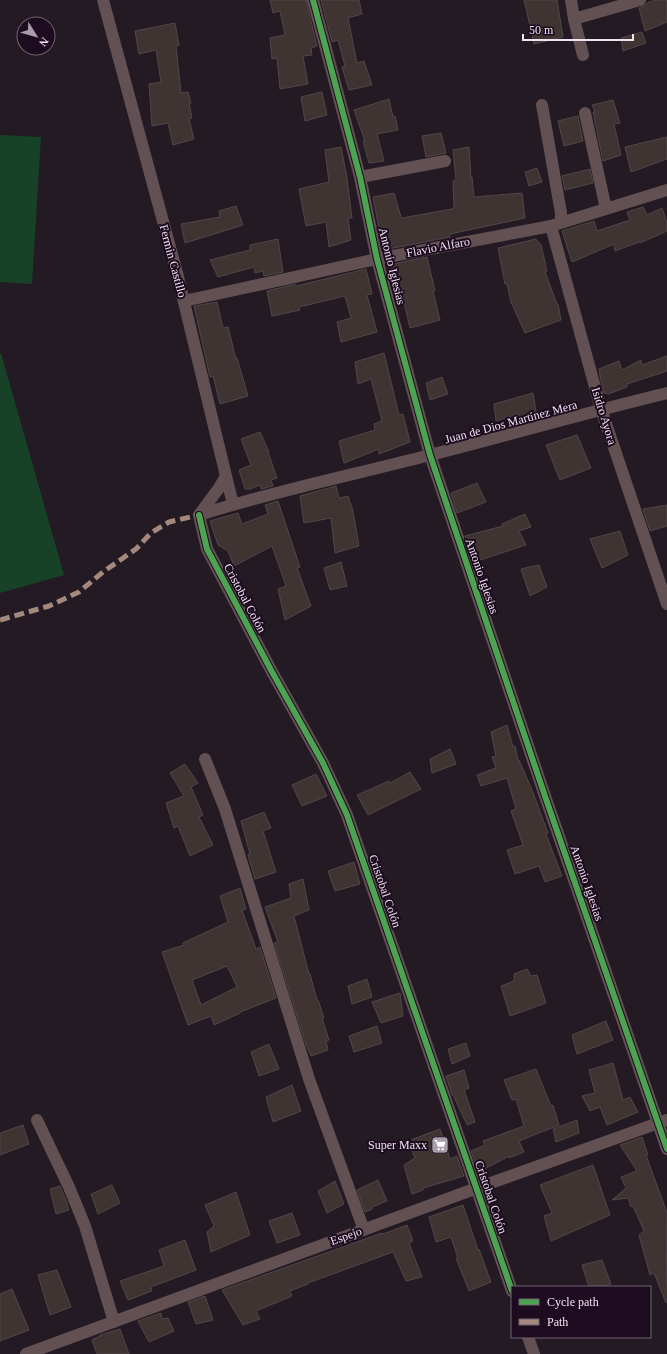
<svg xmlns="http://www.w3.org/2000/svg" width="667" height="1354" font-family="Georgia,serif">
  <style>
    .green { fill: #174227 }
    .building { fill: #403433; stroke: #504749; fill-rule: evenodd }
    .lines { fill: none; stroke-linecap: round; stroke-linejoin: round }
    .street { stroke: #625052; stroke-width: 12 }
    .quiet { stroke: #a5887d; stroke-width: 5; stroke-dasharray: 10 5; stroke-linecap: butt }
    .cycleway-casing { stroke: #1d0c1f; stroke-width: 8 }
    .cycleway { stroke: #4ca352; stroke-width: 6 }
    .labels { text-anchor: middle; stroke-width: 4; stroke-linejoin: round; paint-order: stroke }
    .street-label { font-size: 12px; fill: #f1e4f2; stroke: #1d0c1f }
    .poi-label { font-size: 12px; fill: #f1e4f2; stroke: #1d0c1f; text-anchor: end }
  </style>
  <rect width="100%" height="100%" fill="#241a24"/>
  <!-- green -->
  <path class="green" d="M0,135L41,137L32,284L0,282Z
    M1,353L64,575L0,593V354Z"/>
  <!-- building -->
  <path class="building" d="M270,0H306L317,46L311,48L312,55L303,56L308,84L280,89L277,58L272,59L270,38L285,35L280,11L273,13Z
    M321,0H359L362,14L348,18L357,63L364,61L372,85L349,90L342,67L345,66L338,40L332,42Z
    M524,0H557L563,37L534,44Z
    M656,0H667V22L645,31L639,8L645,5L647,3Z
    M175,23L179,45L176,46L181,93L188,92L191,103H189L192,118L189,119L194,139L173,145L168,123L152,126L149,84L161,82L156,50L139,54L135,31Z
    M642,32L646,43L623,51L621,38Z
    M322,92L327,115L305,121L301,97Z
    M389,99L393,117L395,116L398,130L377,134L384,161L369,163L363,141H365L354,110Z
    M613,100L620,123L614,124L621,155L603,161L593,112H595L592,105Z
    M578,116L583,141L564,146L558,121Z
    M441,133L446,153L426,157L422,136Z
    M667,137V159L631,172L625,147Z
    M341,147L347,178L352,218H348L351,240L329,247L326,222L306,226L299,189L329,182L325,150Z
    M469,147L471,178L472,177L474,197L522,193L525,218L450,234V237L383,250L373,197L394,193L401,217L402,218L452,209L454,208L453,181L456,180L453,150Z
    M537,168L542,182L529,186L525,172Z
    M590,169L593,183L565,190L562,176Z
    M236,206L243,225L185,243L181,224L220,217L219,211Z
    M643,207L647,215L662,208L667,223V231L640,243L639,242L615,251L614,244L572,262L562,231L594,221L597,231L630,220L627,212Z
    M278,239L283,272L264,276L263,271L255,273L254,267L218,277L210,260L250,250V245Z
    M536,239L541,245L547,271L545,272L557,304H558L561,320L525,333L511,302L507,284H505L498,248Z
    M427,257L435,291H433L440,320L410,328L403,298L396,300L390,277L388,265Z
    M366,269L372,294L367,295L377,332L341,342L337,322L351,318L345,296L299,307L300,310L272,316L267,291L295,284L296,286Z
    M217,302L223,328L228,327L236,359L237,358L248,396L220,404L213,376L210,377L194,306Z
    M384,353L399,415L403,414L410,442L379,454V449L344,463L339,441L375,430L374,424L382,421L371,379L358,384L355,362Z
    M667,356V371L627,384V387L608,394L604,393L600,376L599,369L619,361L622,370L641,360L642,365Z
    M442,377L448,394L430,400L426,383Z
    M533,393L537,418L521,422L518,414L496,421L494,404Z
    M260,432L269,452H268L277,478L271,480L273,486L261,489L260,485L250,489H245L239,470L251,465L241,439Z
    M577,435L591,468L560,480L546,445Z
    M477,483L486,502L457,513L451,493Z
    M336,486L339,498L348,496L353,511L359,546L335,553L331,518L304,523L300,496Z
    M278,501L300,567L297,568L311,606L285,620L278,589L286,586L272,546L234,566L228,551L218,545L210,521L238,513L242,524L268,514L265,505Z
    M667,505V526L650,531L643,509Z
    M525,514L531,527L519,531L526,545L474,562L465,536L503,526L502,524Z
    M620,531L628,555L602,568L590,539Z
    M341,562L347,586L330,590L324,568Z
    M539,565L547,587L530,596L521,569Z
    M507,725L513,747L515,746L518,760H519L532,790L548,833L546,834L562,876L545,882L539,866L515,874L507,850L523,845L511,811L516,809L507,778L481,786L477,775L496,768L492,757L496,756L491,732Z
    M450,749L456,764L432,773L430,759Z
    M185,764L198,783L191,787L203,815L199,817L213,845L190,856L178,826L174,828L166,803L184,796L170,773Z
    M410,772L421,789L368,815L357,795L389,781L390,783Z
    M316,774L327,796L302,806L292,785Z
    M264,812L271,828L263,831L276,872L255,879L248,855L250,854L241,821Z
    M354,862L360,884L335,891L328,871Z
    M303,879L309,910L294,916L309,974H310L317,1000H318L324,1018H322L329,1040L326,1041L328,1050L311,1056L306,1045L274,943L278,942L265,907L291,898L289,884Z
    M240,888L246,909L242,910L256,949L260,947L276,998L240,1012V1013L214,1025L211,1016L188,1025L162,952L184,945L183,943L228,922L220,896ZM227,966L237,987L201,1005L192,980Z
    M527,969L531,976L537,975L546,1003L510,1016L501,986L514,981V974Z
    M367,979L372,997L352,1004L348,986Z
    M400,993L403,1016L381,1023L372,1002Z
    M606,1021L613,1040L577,1054L572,1035Z
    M377,1026L382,1043L354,1052L349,1036Z
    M466,1043L470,1056L452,1064L448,1049Z
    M269,1044L279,1069L259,1076L251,1052Z
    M613,1063L623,1100L630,1097L638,1112L607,1125L600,1107L590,1111L582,1096L595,1093L589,1070Z
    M536,1069L551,1106L553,1105L559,1125L519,1141L524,1152L509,1158V1156L479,1172L471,1151L485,1145L483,1141L524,1126L516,1099L512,1100L504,1080Z
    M464,1070L469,1088L464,1090L475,1122L467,1125L453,1095H452L446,1076Z
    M292,1085L301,1111L273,1122L266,1097Z
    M577,1120L579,1133L556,1142L553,1129Z
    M23,1125L29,1144L0,1155V1133Z
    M440,1129L450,1159L457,1156L464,1176L423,1188V1190L412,1194L404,1165L415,1158L408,1141Z
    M642,1137L648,1155H646L667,1213L666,1303L654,1273L650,1275L639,1235L644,1231L633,1206L631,1207L628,1198L612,1200L626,1188L621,1177L637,1171L620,1145Z
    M593,1165L610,1215L551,1241L544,1216L552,1213L540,1185Z
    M378,1180L387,1201L372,1207V1209L365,1212L357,1190Z
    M335,1181L344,1204L327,1213L318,1191Z
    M112,1185L120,1203L98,1214L91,1194Z
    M60,1186L66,1200L69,1210L56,1214L50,1189Z
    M236,1192L250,1235L211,1252L207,1232L214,1226L205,1205Z
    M463,1205L478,1250L479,1249L491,1282L469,1291L456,1258H458L451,1237L436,1242L429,1217Z
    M292,1213L300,1235L277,1243L269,1221Z
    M407,1225L413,1241L409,1243L422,1277L406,1281L393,1252L308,1283V1284L290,1291L292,1296L256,1311L260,1319L243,1325L222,1290L382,1233L383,1234Z
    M185,1240L196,1270L151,1287L152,1291L128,1300L120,1281L164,1266L159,1250Z
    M602,1260L611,1284L600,1287H589L582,1265Z
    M57,1270L71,1307L50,1315L38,1275Z
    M12,1289L29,1330L0,1341V1294Z
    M205,1296L213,1320L196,1324L188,1302Z
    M161,1313L162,1319L168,1318L174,1331L149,1342L138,1321Z
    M120,1329L129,1354H97L92,1340L100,1336V1335Z"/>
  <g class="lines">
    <!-- street -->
    <path class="street" d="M103,0L177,273L226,476L219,488L199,515
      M313,0L360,177L377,259L430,455L546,799L667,1149
      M571,0L574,19L583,55
      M574,19L640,0
      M542,105L561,213V223
      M585,113L606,209
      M360,177L445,161
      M551,226L601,409L667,604
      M184,301L377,259L551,226L667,190
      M226,476L233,504
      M199,515L207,549L271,670L323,763L347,815L512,1291
      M199,515C274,491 353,475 430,455C509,435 588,412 667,393
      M205,759L225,809L309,1079L364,1230
      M37,1120L69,1187L85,1226L114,1322
      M528,1337L534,1354
      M26,1354L477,1188L667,1120"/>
    <!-- quiet -->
    <path class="quiet" d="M0,620L49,606L79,592L103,572L136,549L151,533L169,522L199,515"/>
    <defs>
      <path id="cycleway" d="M313,0L360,177L377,259L430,455L546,799L667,1149
        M199,515L207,549L271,670L323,763L347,815L512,1291"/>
    </defs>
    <!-- cycleway casing -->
    <use href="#cycleway" class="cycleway-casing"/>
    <!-- cycleway -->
    <use href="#cycleway" class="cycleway"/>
  </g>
  <!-- icons -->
  <defs>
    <symbol id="supermarket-square" viewBox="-11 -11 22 22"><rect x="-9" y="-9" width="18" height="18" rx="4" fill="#a99daa" stroke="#1d0c1f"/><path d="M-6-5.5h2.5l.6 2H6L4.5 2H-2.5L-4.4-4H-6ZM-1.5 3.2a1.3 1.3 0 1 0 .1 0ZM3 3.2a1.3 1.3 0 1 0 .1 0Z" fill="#fff"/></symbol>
  </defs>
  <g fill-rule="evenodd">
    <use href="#supermarket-square" x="430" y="1135" width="20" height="20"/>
  </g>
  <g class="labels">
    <!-- street labels -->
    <g class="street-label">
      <text transform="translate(438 247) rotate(-11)" y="4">Flavio Alfaro</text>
      <text transform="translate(173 261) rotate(75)" y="4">Fermin Castillo</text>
      <text transform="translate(392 266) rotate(76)" y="4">Antonio Iglesias</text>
      <text transform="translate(604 416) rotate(73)" y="4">Isidro Ayora</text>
      <text transform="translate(511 422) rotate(-15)" y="4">Juan de Dios Martínez Mera</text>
      <text transform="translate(482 576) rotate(71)" y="4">Antonio Iglesias</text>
      <text transform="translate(245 598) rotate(62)" y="4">Cristobal Colón</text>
      <text transform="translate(587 883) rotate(71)" y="4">Antonio Iglesias</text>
      <text transform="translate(385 891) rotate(71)" y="4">Cristobal Colón</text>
      <text transform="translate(491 1197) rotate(71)" y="4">Cristobal Colón</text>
      <text transform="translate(346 1236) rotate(-20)" y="4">Espejo</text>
    </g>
    <!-- poi labels -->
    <g class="poi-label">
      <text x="427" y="1149">Super Maxx</text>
    </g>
  </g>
  <!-- legend -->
  <rect x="511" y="1286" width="140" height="52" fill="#1d0c1f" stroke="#726273"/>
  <rect x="519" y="1299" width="20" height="6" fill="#4ca352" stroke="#726273"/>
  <text x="547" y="1306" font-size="12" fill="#f1e4f2">Cycle path</text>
  <rect x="519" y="1319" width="20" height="6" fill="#a5887d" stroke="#726273"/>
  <text x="547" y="1326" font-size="12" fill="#f1e4f2">Path</text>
  <!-- north arrow -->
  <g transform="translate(36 36) rotate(127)"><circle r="19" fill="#1d0c1f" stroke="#726273"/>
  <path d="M0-3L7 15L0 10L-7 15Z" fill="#a99daa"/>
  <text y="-6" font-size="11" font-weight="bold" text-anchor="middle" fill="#f1e4f2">N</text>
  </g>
  <!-- scale -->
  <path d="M523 34v6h110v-6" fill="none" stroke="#f1e4f2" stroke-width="2"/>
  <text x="529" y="34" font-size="12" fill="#f1e4f2" stroke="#1d0c1f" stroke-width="3" paint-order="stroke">50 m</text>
</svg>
